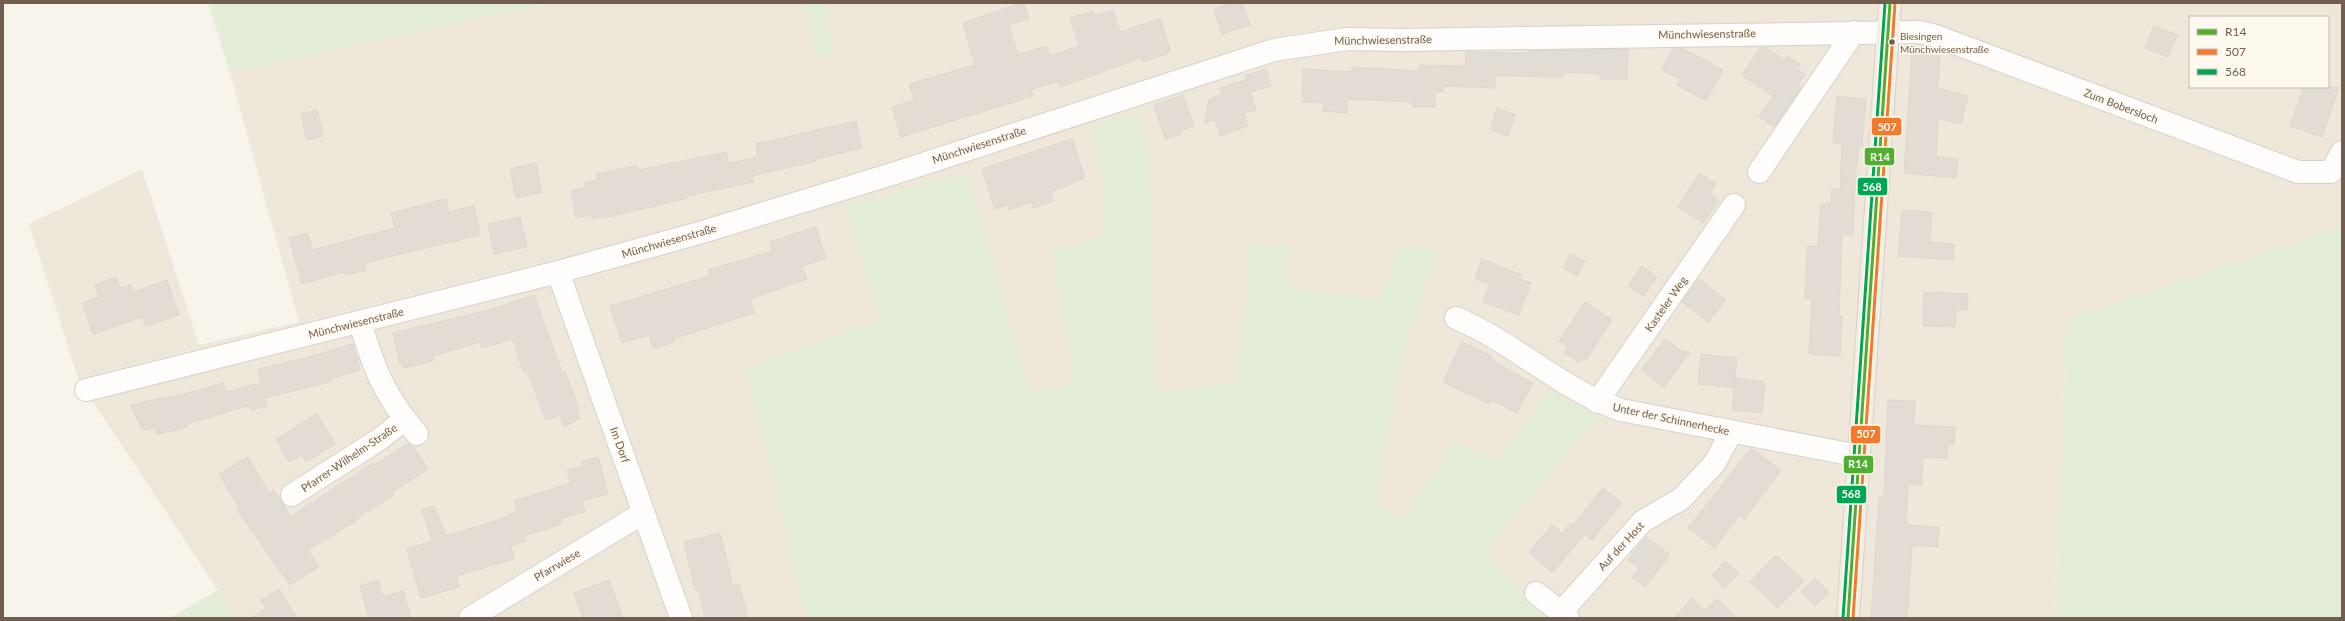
<svg xmlns="http://www.w3.org/2000/svg" width="2345" height="621" font-family="Lato,sans-serif">
  <style>
    .residential { fill: #efe7da; fill-rule: evenodd }
    .green { fill: #e3edd8 }
    .building { fill: #e3dcd4; stroke: #dfd7cf }
    .lines { fill: none; stroke-linecap: round; stroke-linejoin: round }
    .minor-casing { stroke: #d6d1ca; stroke-width: 24 }
    .major-casing { stroke: #d8d1ca; stroke-width: 24 }
    .minor { stroke: #fefdfc; stroke-width: 22 }
    .major { stroke: #f2eee6; stroke-width: 22 }
    .bus-1-casing { stroke: #fef9ee; stroke-width: 6 }
    .bus-2-casing { stroke: #fef9ee; stroke-width: 6 }
    .bus-3-casing { stroke: #fef9ee; stroke-width: 6 }
    .bus-1 { stroke: #51ae31; stroke-width: 3 }
    .bus-2 { stroke: #f5792c; stroke-width: 3 }
    .bus-3 { stroke: #00a651; stroke-width: 3 }
    .bus-dot { fill: #735d4e; stroke: #fef9ee; stroke-width: 1.5 }
    .labels { text-anchor: middle; stroke-width: 3; stroke-linejoin: round; paint-order: stroke }
    .bus-label { font-size: 10px; fill: #735d4e; stroke: #fef9ee; text-anchor: start }
    .street-label { font-size: 11px; fill: #735d4e; stroke: #fef9ee }
    .line-badge { stroke: #fef9ee; stroke-width: 1.5 }
    .badge-label { font-size: 11px; text-anchor: middle; font-weight: bold; fill: #fff }
  </style>
  <rect width="100%" height="100%" fill="#f7f4ec"/>
  <!-- residential -->
  <path class="residential" d="M548,3H2342V227L2067,320L2054,618H236L79,381L29,224L142,169L199,345L299,322L230,73ZM2190,17H2328V87H2190Z"/>
  <!-- green -->
  <path class="green" d="M208,3H548L230,73Z
    M806,3H825L834,52L815,58Z
    M1138,112L1150,163L1156,393L1235,382L1251,244L1290,246L1286,287L1379,300L1401,246L1437,250L1401,359L1376,504L1403,520L1455,442L1496,462L1550,390L1572,403L1601,414L1484,550L1550,618H806L746,368L880,320L847,206L966,172L1030,394L1075,383L1052,251L1107,234L1101,174L1090,125Z
    M2342,227V618H2054L2067,319Z
    M218,590L236,618H170Z"/>
  <!-- building -->
  <path class="building" d="M1021,3H1024L1029,19L1009,25L1018,55L1046,46L1050,56L1079,46L1070,18L1093,11L1095,16L1113,10L1120,32L1160,19L1171,52L1143,62L1141,58L1060,87L1058,81L1031,90L1033,96L901,137L892,107L914,100L909,84L975,65L963,23Z
    M1232,3H1243L1250,25L1222,34L1214,9Z
    M2154,26L2177,35L2168,57L2145,48Z
    M1761,47H1765L1784,60L1787,56L1800,64L1797,69L1805,74L1798,85L1801,88L1774,127L1759,116L1773,96L1742,75Z
    M1673,48H1682L1723,70L1706,101L1677,85L1680,79L1662,70Z
    M1628,49L1627,79H1600V74L1564,72V77L1495,76V88L1443,86V92H1435V107H1412V102L1348,99L1347,113L1322,111L1325,103L1302,102L1303,69L1352,72V67L1419,71V65L1465,66L1466,52L1528,53V51Z
    M1912,54L1940,56L1938,88L1968,96L1961,124L1938,118L1936,157L1958,159L1956,178L1904,173Z
    M1266,69L1271,86L1251,92L1245,76Z
    M1246,80L1256,110L1244,113L1248,126L1220,136L1215,119L1204,123L1209,99L1222,94L1220,88Z
    M2304,87H2339L2322,137L2290,126Z
    M1183,95L1194,126L1181,130L1182,134L1165,139L1154,105Z
    M1837,96L1866,99L1862,146L1859,145L1855,178L1853,235L1842,234L1839,316H1842L1840,356L1809,354L1812,298H1805L1807,246L1818,247L1821,203H1831L1832,189L1840,190L1842,144L1833,143Z
    M1497,108L1515,115L1508,136L1490,130Z
    M317,110L323,136L307,140L301,114Z
    M856,121L862,148L816,159L817,161L752,176L754,182L687,196V198L613,216L592,219V215L576,218L571,191L586,187L585,183L597,180L596,174L637,166L638,170L726,152L729,163L758,157L756,144Z
    M1072,139L1085,178L1051,192L1054,201L1033,208L1032,202L1009,210L1008,205L995,209L982,169Z
    M536,163L542,192L516,198L510,169Z
    M1699,173L1716,184L1710,194L1719,200L1704,223L1678,207Z
    M446,199L449,212L474,206L480,235L381,259L364,264L366,270L346,275L345,272L302,284L289,238L308,233L312,250L395,228L391,213Z
    M1902,210L1932,212L1930,242L1954,244L1953,260L1898,256Z
    M520,217L527,247L494,254L488,224Z
    M816,227L826,258L802,266L807,279L750,299L754,313L673,339L674,342L653,349L649,335L622,343L610,306L710,276L708,270L772,251L770,242Z
    M1570,254L1585,261L1577,276L1563,268Z
    M1482,259L1522,275L1520,279L1531,283L1519,315L1483,302L1490,284L1475,279Z
    M1642,266L1657,277L1644,296L1628,286Z
    M116,277L120,288L131,285L134,292L167,280L179,315L146,326L142,317L93,334L82,303L99,297L95,285Z
    M1699,279L1726,300L1708,322L1682,302Z
    M1924,292L1968,294L1967,310H1956L1955,327L1923,326Z
    M534,295L562,372L565,371L579,408L577,409L580,418L564,427L560,415L546,420L527,371L523,372L513,339L482,348L480,342L432,356L433,361L404,368L402,364H400L393,333L488,310Z
    M1585,302L1612,320L1586,360L1582,357L1579,362L1564,353L1568,347L1559,341Z
    M1665,339L1681,351L1690,352L1664,387L1641,370Z
    M1462,342L1492,356L1491,360L1533,383L1517,413L1492,400L1489,404L1443,382Z
    M353,344L360,370L330,379V382L265,398L267,406L251,410L250,405L187,424V427L157,434L155,428L143,430L130,405L180,395L223,383L226,392L261,383L258,369L302,359Z
    M1701,354L1737,358L1735,378L1765,382L1762,413L1732,410L1735,381L1734,388L1698,384Z
    M1888,400L1915,401L1914,425L1955,427L1954,445L1948,444L1947,458L1923,457L1922,485L1908,484L1906,525L1939,527L1938,547L1912,545L1907,618H1871L1879,496H1884Z
    M317,414L335,444L306,462L302,455L289,462L276,439Z
    M409,443L413,446L428,469L392,492L394,495L357,518L358,520L308,550L319,567L290,585L237,510L239,508L219,474L248,457L269,493L274,490L291,516L373,463L375,465Z
    M1751,448L1781,470L1744,520L1739,515L1715,548L1688,528Z
    M598,457L608,494L582,501L585,512L560,519L562,524L524,536L526,541L511,546L514,559L456,576L459,587L421,598L407,549L432,541L422,510L434,506L446,536L508,517L507,515L517,512L514,501L571,483L567,470L584,466L582,462Z
    M1603,488L1622,503L1592,540L1585,534L1552,573L1529,552L1552,525L1562,533L1570,523L1573,525Z
    M720,533L733,586L739,584L748,618H705L698,589L695,590L684,542Z
    M1646,537L1670,555L1645,587L1632,577L1639,568L1628,560Z
    M1776,555L1804,581L1778,608L1750,582Z
    M1725,561L1739,573L1725,588L1712,576Z
    M1815,578L1829,593L1815,606L1801,592Z
    M378,580L383,597L403,591L411,618H369L360,586Z
    M609,580L623,618H583L574,593Z
    M279,589L297,618H251L266,608L261,600Z
    M1692,598L1705,611L1717,599L1737,618H1674Z"/>
  <g class="lines">
    <defs>
      <path id="minor" d="M1759,172L1854,32
        M558,272L681,618
        M1456,318C1515,343 1560,389 1621,410L1859,456
        M360,322C374,369 385,397 417,434
        M86,390L558,272L699,233L889,175L1274,50L1347,39L1403,40L1919,32L1933,35L2298,172H2331L2342,152
        M1597,402L1734,205
        M292,495L380,439L404,420
        M1536,593L1568,618
        M1561,612L1643,521L1681,499L1714,464L1731,433
        M470,618L643,513"/>
      <path id="major" d="M1848,618L1890,3"/>
    </defs>
    <!-- minor casing -->
    <use href="#minor" class="minor-casing"/>
    <!-- major casing -->
    <use href="#major" class="major-casing"/>
    <!-- minor -->
    <use href="#minor" class="minor"/>
    <!-- major -->
    <use href="#major" class="major"/>
    <defs>
      <path id="bus-1" d="M1848,618L1890,3"/>
      <path id="bus-2" d="M1853,618L1895,3"/>
      <path id="bus-3" d="M1843,618L1885,3"/>
    </defs>
    <!-- bus-1 casing -->
    <use href="#bus-1" class="bus-1-casing"/>
    <!-- bus-2 casing -->
    <use href="#bus-2" class="bus-2-casing"/>
    <!-- bus-3 casing -->
    <use href="#bus-3" class="bus-3-casing"/>
    <!-- bus-1 -->
    <use href="#bus-1" class="bus-1"/>
    <!-- bus-2 -->
    <use href="#bus-2" class="bus-2"/>
    <!-- bus-3 -->
    <use href="#bus-3" class="bus-3"/>
  </g>
  <!-- markers -->
  <circle class="bus-dot" cx="1892" cy="42" r="3.5"/>
  <g class="labels">
    <!-- bus labels -->
    <g class="bus-label">
      <text x="1900" y="40">Biesingen<tspan x="1900" dy="13">Münchwiesenstraße</tspan></text>
    </g>
    <!-- street labels -->
    <g class="street-label">
      <text transform="translate(1707 34) rotate(-1)" y="4">Münchwiesenstraße</text>
      <text transform="translate(1383 40) rotate(-1)" y="4">Münchwiesenstraße</text>
      <text transform="translate(2121 106) rotate(21)" y="4">Zum Bobersloch</text>
      <text transform="translate(979 145) rotate(-18)" y="4">Münchwiesenstraße</text>
      <text transform="translate(669 241) rotate(-16)" y="4">Münchwiesenstraße</text>
      <text transform="translate(1666 304) rotate(-55)" y="4">Kasteler Weg</text>
      <text transform="translate(356 323) rotate(-14)" y="4">Münchwiesenstraße</text>
      <text transform="translate(1671 419) rotate(12)" y="4">Unter der Schinnerhecke</text>
      <text transform="translate(620 445) rotate(70)" y="4">Im Dorf</text>
      <text transform="translate(349 458) rotate(-34)" y="4">Pfarrer-Wilhelm-Straße</text>
      <text transform="translate(1621 546) rotate(-47)" y="4">Auf der Host</text>
      <text transform="translate(557 565) rotate(-31)" y="4">Pfarrwiese</text>
    </g>
  </g>
  <g class="line-badge">
    <rect x="1871" y="117" width="31" height="19" rx="4" fill="#f5792c"/>
    <rect x="1864" y="147" width="31" height="19" rx="4" fill="#51ae31"/>
    <rect x="1857" y="177" width="31" height="19" rx="4" fill="#00a651"/>
    <rect x="1850" y="425" width="31" height="19" rx="4" fill="#f5792c"/>
    <rect x="1843" y="455" width="31" height="19" rx="4" fill="#51ae31"/>
    <rect x="1836" y="485" width="31" height="19" rx="4" fill="#00a651"/>
  </g>
  <g class="badge-label">
    <text x="1887" y="131">507</text>
    <text x="1880" y="161">R14</text>
    <text x="1872" y="191">568</text>
    <text x="1866" y="438">507</text>
    <text x="1858" y="468">R14</text>
    <text x="1851" y="498">568</text>
  </g>
  <!-- border -->
  <rect width="2345" height="621" fill="none" stroke="#735d4e" stroke-width="8"/>
  <!-- legend -->
  <rect x="2189" y="16" width="140" height="72" fill="#fef9ee" stroke="#c6bbae"/>
  <rect x="2197" y="29" width="20" height="6" fill="#51ae31" stroke="#c6bbae"/>
  <text x="2225" y="36" font-size="12" fill="#735d4e">R14</text>
  <rect x="2197" y="49" width="20" height="6" fill="#f5792c" stroke="#c6bbae"/>
  <text x="2225" y="56" font-size="12" fill="#735d4e">507</text>
  <rect x="2197" y="69" width="20" height="6" fill="#00a651" stroke="#c6bbae"/>
  <text x="2225" y="76" font-size="12" fill="#735d4e">568</text>
</svg>
